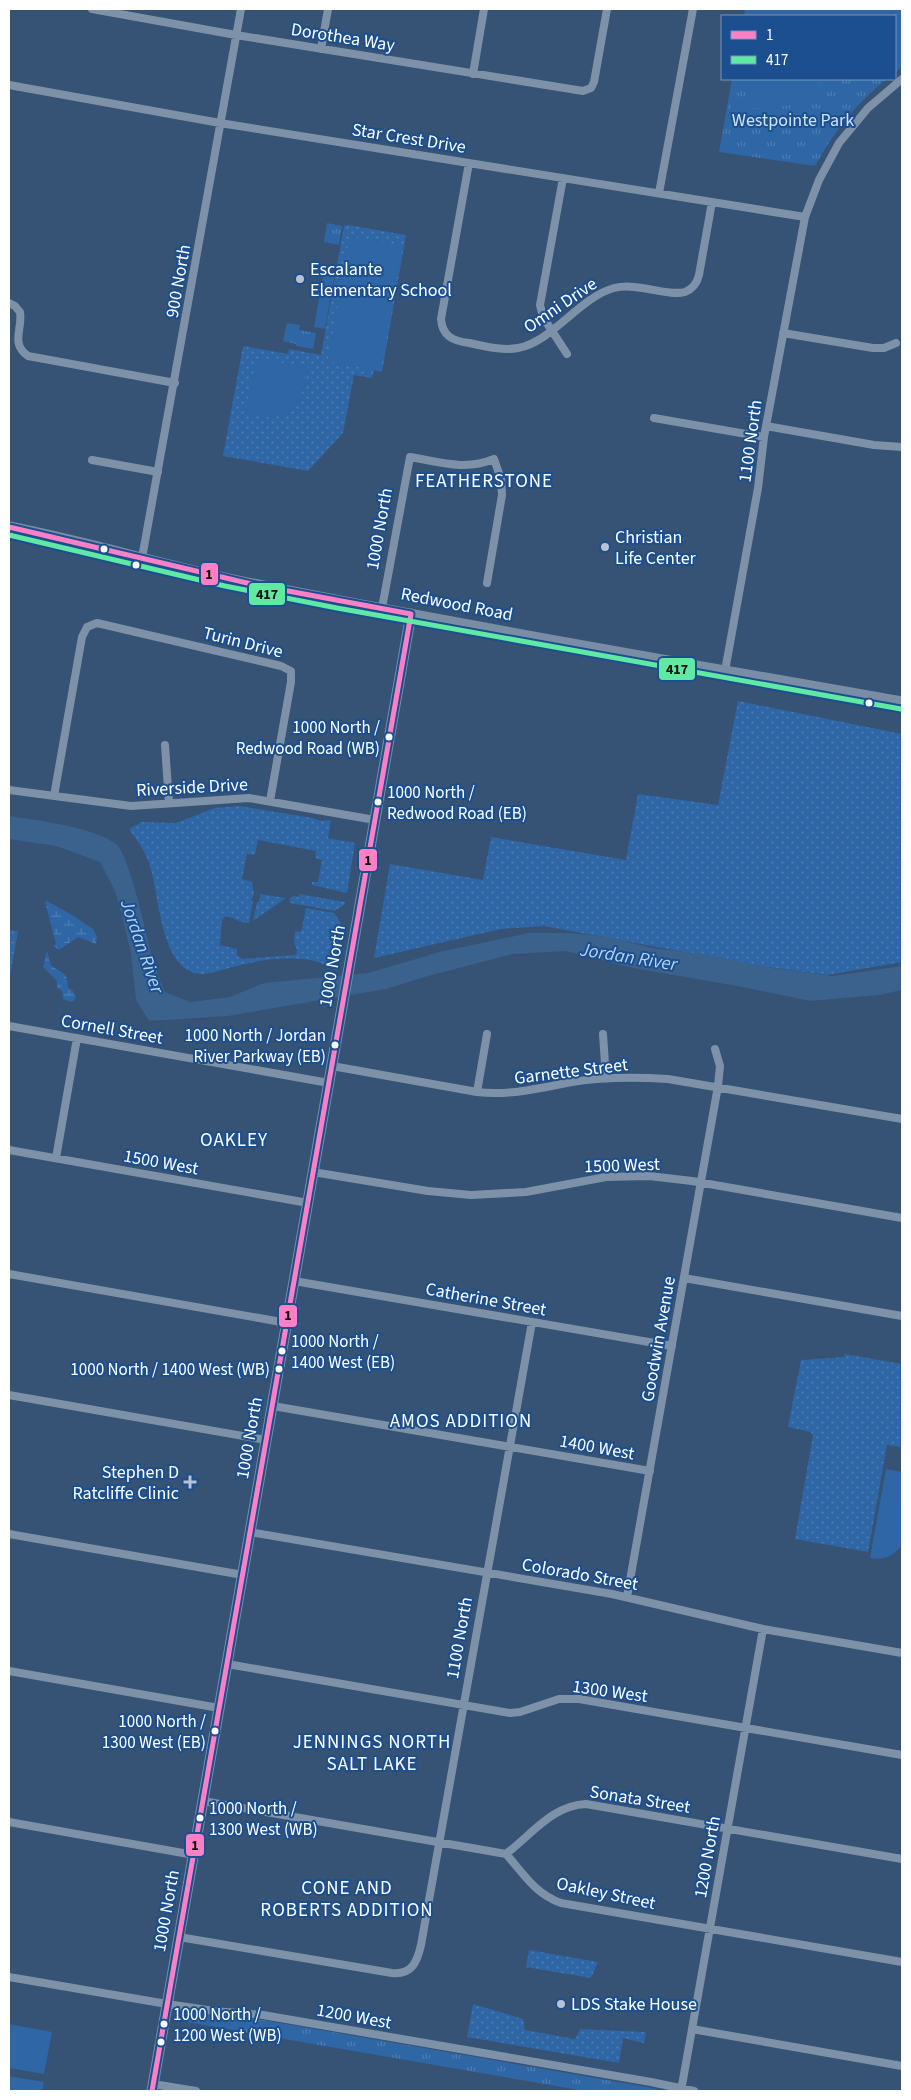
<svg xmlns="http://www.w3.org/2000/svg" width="911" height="2100" font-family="'Source Sans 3',sans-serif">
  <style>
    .grass { fill: url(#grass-dots) }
    .wetland { fill: url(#wetland-marsh) }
    .park { fill: url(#park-tufts) }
    .pitch { fill: #2f66a5 }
    .water { fill: #3b618d }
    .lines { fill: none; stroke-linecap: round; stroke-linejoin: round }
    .street { stroke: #7d92a8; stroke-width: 8 }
    .secondary { stroke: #798da4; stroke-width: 11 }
    .bus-1-casing { stroke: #1b4f8f; stroke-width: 9 }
    .bus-2-casing { stroke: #1b4f8f; stroke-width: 9 }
    .bus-1 { stroke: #ff80c5; stroke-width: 5 }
    .bus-2 { stroke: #60e9a3; stroke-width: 5 }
    .poi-dot { fill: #b9c2ce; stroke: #1b4f8f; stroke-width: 2 }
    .bus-dot { fill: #fff; stroke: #1b4f8f; stroke-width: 2 }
    .labels { text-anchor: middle; stroke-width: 4; stroke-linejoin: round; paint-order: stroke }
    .bus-label { font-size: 17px; fill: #fff; stroke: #1b4f8f; text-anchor: end }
    .street-label { font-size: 18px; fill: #fff; stroke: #1b4f8f }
    .park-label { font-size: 18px; fill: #cfe3fa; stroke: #1b4f8f }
    .poi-label { font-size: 18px; fill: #fff; stroke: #1b4f8f; text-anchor: start }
    .neighbourhood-label { font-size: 19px; letter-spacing: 1px; fill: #fff; stroke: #1b4f8f }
    .water-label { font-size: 19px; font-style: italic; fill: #b5d3f5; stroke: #1b4f8f }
    .line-badge { stroke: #1b4f8f; stroke-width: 2 }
    .pale-badge-label { font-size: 14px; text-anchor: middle; font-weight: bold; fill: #111 }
  </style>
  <defs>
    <pattern id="grass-dots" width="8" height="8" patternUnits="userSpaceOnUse" patternTransform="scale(1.25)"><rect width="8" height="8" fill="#2f66a5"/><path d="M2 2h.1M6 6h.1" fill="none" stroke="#4e7db2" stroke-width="1.8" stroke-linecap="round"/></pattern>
    <pattern id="wetland-marsh" width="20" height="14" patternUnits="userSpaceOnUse" patternTransform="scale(1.25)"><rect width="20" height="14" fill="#2f66a5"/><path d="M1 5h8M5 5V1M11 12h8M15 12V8" fill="none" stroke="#4e7db2"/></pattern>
    <pattern id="park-tufts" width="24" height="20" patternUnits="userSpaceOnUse" patternTransform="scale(1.25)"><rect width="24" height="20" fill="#2f66a5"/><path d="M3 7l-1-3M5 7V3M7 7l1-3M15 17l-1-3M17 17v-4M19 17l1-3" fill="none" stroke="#4e7db2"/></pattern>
  </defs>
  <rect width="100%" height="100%" fill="#365274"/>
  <!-- grass -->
  <path class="grass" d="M348,225L406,235L382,372L374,370L372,378L354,375L343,433L308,471L223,456L243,346L288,354L289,349L321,355L344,226Z
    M738,701L902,734V962L827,975L753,965L544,926L501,929L374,958L390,864L483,880L491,837L626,860L638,794L718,805Z
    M239,806L313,818L321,821L331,820L328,838L355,843L347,893L312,885V882H318L322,860L315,858L316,851L258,840L255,855L247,854L242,879L252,882L254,894L251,901H253L249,923C240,924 233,915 224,917L222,921L220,945L237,949V955L242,959L296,955L297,950L294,943L295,931L301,932L306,908L334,913L341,923L336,953L337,971C306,950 263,959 229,968C218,971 203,977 192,972C160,960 159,894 150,866C146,852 137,841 129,829L142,822L176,823L215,808Z
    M260,894L286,898L253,921L257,902H259Z
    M299,894L345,902V904L335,911L290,903L289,899L293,896L299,897Z
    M9,930L18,931L9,982Z
    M845,1354L902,1364V1447L887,1445L868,1552L795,1539L813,1435L810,1432L788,1427L801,1360L844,1357Z
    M529,1950L598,1962L591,1978L526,1967Z
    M473,2004L523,2019L525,2030L575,2039L580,2029L646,2032L644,2043L623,2038L619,2063L467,2037Z"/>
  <!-- wetland -->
  <path class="wetland" d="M47,901L72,915L93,929L97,937L96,944L78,937L59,950L53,946L56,944L45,902Z
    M47,951L51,965C61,974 68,970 68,988L72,990L76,996L74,1001L70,1002L63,999L62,991L57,988V981L43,967Z"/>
  <!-- park -->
  <path class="park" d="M745,9H902V67L895,73V16H744Z
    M732,79H887C856,103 834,132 815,166L719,152Z
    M327,223L342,226L339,245L324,242Z
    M287,323L300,325L299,330L316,333L313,349L296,346V344L283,341Z
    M183,2013L263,2020L647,2087L664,2091H585L181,2021Z"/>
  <!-- pitch -->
  <path class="pitch" d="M752,79H822L808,98L775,109L746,108Z
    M350,236L403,246L380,371L328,362Z
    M323,276L334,277L325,329L314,327Z
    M256,359L308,367C305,390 297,415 269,417C262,417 253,414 246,412Z
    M886,1469L902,1472V1546C891,1557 885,1560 870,1558Z
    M9,2024L52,2032L44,2074L9,2068Z
    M9,2076L44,2082L42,2091H9Z"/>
  <!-- water -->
  <path class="water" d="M9,816C36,820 94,827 116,844C130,855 147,939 153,960C156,971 161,982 165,992L190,1002L230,997L264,983L368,973L443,951L529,933H570L609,937L652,948L703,954L772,968L832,976L902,966V990L879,995L810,1001L742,987L628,967L566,951L513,954L428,976L386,989L228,1016L149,1021L136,1000L131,953L122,916L115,891L100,862L56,846L9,839Z"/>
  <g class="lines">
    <!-- street -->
    <path class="street" d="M92,9L236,35L583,91L591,88L594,82L607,9
      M321,49L328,9
      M473,74L484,9
      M9,85L220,123L805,217
      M469,163L441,319C442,336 453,341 469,343C484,346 502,351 518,348C552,342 580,297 614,288C638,282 668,297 685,292C693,289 697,283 699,275L712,202
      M563,178L540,305L543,317L567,354
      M659,193L693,9
      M9,303L15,306L20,312C23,328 10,344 28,356L175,383
      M783,333L873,348H884L896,343
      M654,418L764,437
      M766,426L874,445L902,447
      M92,460L158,472
      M142,558L241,9
      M382,608L410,457C440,462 465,471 494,459L501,479L502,495L487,583
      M725,671L758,488L764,437L805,217L819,180L839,143L868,108L902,79
      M165,745L169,803
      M9,790L131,806L249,798L375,820
      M54,796L82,637L87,627L97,623L281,666L291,671V682L270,801
      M9,1026L329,1083
      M603,1034L606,1079
      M332,1066L477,1092C510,1096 540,1088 572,1082C603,1077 636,1077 668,1079L902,1119
      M477,1092L487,1034
      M9,1150L308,1203
      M56,1158L77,1038
      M313,1172L428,1191L471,1195L526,1192L606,1177L649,1176L692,1181L902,1218
      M9,1274L287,1323
      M684,1278L902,1316
      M294,1281L672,1346
      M9,1395L266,1440
      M273,1406L650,1471
      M250,1532L612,1594L763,1629L902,1653
      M9,1534L243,1575
      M627,1597L718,1086L720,1066L715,1049
      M227,1664L510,1713L520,1712L559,1699H579L902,1755
      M9,1671L219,1708
      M203,1801L506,1854C523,1873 535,1894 561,1903L902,1962
      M9,1822L194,1855
      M506,1854C531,1835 553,1805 586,1804L902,1859
      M179,1937L392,1973C412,1975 417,1962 421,1945L532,1322
      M9,1977L167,2004L214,2011L263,2015L651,2082L694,2091
      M692,2029L902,2066
      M153,2084L196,2091
      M681,2091L763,1629"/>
    <!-- secondary -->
    <path class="secondary" d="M9,527C93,543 174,569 258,585C472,628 688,664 902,702
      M152,2091L411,614"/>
    <defs>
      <path id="bus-1" d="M9,527L256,585L411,614
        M152,2091L411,614"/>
      <path id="bus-2" d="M9,535L225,586L337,608L901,709"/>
    </defs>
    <!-- bus-1 casing -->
    <use href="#bus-1" class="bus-1-casing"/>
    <!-- bus-2 casing -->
    <use href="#bus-2" class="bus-2-casing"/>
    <!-- bus-1 -->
    <use href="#bus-1" class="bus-1"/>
    <!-- bus-2 -->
    <use href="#bus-2" class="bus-2"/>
  </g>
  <!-- markers -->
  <g class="poi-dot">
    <circle cx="300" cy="279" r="5"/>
    <circle cx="605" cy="547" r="5"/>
    <path d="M187.5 1474.5h5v5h5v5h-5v5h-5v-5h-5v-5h5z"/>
    <circle cx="561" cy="2004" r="5"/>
  </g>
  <g class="bus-dot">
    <circle cx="104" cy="549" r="4.5"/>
    <circle cx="136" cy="565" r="4.5"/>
    <circle cx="869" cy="703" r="4.5"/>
    <circle cx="389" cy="737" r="4.5"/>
    <circle cx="378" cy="802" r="4.5"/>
    <circle cx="335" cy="1045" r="4.5"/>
    <circle cx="282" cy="1351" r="4.5"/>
    <circle cx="279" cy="1369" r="4.5"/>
    <circle cx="215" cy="1731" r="4.5"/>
    <circle cx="200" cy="1818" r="4.5"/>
    <circle cx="164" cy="2024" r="4.5"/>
    <circle cx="161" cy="2042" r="4.5"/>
  </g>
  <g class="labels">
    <!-- bus labels -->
    <g class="bus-label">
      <text x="380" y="733">1000 North /<tspan x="380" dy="21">Redwood Road (WB)</tspan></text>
      <text x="387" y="798" text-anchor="start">1000 North /<tspan x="387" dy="21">Redwood Road (EB)</tspan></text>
      <text x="326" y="1041">1000 North / Jordan<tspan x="326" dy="21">River Parkway (EB)</tspan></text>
      <text x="291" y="1347" text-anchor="start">1000 North /<tspan x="291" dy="21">1400 West (EB)</tspan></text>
      <text x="270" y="1375">1000 North / 1400 West (WB)</text>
      <text x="206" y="1727">1000 North /<tspan x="206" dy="21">1300 West (EB)</tspan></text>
      <text x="209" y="1814" text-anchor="start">1000 North /<tspan x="209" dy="21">1300 West (WB)</tspan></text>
      <text x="173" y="2020" text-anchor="start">1000 North /<tspan x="173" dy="21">1200 West (WB)</tspan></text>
    </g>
    <!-- street labels -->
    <g class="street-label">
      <text transform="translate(343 37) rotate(9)" y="6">Dorothea Way</text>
      <text transform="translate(409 138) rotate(9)" y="6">Star Crest Drive</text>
      <text transform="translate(178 281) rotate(-80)" y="6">900 North</text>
      <text transform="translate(560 305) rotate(-34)" y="6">Omni Drive</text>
      <text transform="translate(750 441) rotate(-82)" y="6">1100 North</text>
      <text transform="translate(379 529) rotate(-80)" y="6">1000 North</text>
      <text transform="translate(457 604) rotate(11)" y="6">Redwood Road</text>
      <text transform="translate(243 642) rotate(14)" y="6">Turin Drive</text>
      <text transform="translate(192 787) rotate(-3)" y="6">Riverside Drive</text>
      <text transform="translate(332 966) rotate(-80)" y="6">1000 North</text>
      <text transform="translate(112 1029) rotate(10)" y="6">Cornell Street</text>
      <text transform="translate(571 1071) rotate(-7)" y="6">Garnette Street</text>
      <text transform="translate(161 1162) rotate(10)" y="6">1500 West</text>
      <text transform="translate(622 1165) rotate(-2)" y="6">1500 West</text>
      <text transform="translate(486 1299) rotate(10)" y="6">Catherine Street</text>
      <text transform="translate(658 1339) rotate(-80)" y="6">Goodwin Avenue</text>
      <text transform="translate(249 1438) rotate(-80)" y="6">1000 North</text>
      <text transform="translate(597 1447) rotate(10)" y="6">1400 West</text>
      <text transform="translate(580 1574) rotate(10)" y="6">Colorado Street</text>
      <text transform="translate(459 1638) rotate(-80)" y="6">1100 North</text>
      <text transform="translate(610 1691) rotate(8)" y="6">1300 West</text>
      <text transform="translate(640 1799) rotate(9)" y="6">Sonata Street</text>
      <text transform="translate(707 1857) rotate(-80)" y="6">1200 North</text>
      <text transform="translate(606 1893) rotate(12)" y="6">Oakley Street</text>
      <text transform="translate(166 1911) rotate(-80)" y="6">1000 North</text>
      <text transform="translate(354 2016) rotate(10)" y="6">1200 West</text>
    </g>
    <!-- park labels -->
    <g class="park-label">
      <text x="793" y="126">Westpointe Park</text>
    </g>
    <!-- poi labels -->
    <g class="poi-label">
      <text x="310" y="275">Escalante<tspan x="310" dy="21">Elementary School</tspan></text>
      <text x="615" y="543">Christian<tspan x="615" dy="21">Life Center</tspan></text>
      <text x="179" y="1478" text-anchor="end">Stephen D<tspan x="179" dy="21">Ratcliffe Clinic</tspan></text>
      <text x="571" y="2010">LDS Stake House</text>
    </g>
    <!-- neighbourhood labels -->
    <g class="neighbourhood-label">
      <text x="484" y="487">FEATHERSTONE</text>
      <text x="234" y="1146">OAKLEY</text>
      <text x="461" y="1427">AMOS ADDITION</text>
      <text x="372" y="1748">JENNINGS NORTH<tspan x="372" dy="22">SALT LAKE</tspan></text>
      <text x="347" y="1894">CONE AND<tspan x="347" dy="22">ROBERTS ADDITION</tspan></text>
    </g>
    <!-- water labels -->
    <g class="water-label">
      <text transform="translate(143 946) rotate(71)" y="7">Jordan River</text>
      <text transform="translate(629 956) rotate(9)" y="7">Jordan River</text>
    </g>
  </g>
  <g class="line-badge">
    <rect x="200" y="562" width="19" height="24" rx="5" fill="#ff80c5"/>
    <rect x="248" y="582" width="38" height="24" rx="5" fill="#60e9a3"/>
    <rect x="658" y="657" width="38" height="24" rx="5" fill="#60e9a3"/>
    <rect x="358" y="848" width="20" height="24" rx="5" fill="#ff80c5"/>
    <rect x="278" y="1304" width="20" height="24" rx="5" fill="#ff80c5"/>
    <rect x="185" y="1833" width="20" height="24" rx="5" fill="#ff80c5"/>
  </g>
  <g class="pale-badge-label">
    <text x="209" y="579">1</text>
    <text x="267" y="599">417</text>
    <text x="677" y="674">417</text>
    <text x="368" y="865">1</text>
    <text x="288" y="1320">1</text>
    <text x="195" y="1850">1</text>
  </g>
  <!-- border -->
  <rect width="911" height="2100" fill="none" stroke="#ffffff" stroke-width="20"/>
  <!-- legend -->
  <rect x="721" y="15" width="175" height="65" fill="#1b4f8f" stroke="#7695bc"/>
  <rect x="731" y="31" width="25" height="8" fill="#ff80c5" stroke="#7695bc"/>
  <text x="766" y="40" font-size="15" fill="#ffffff">1</text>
  <rect x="731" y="56" width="25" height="8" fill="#60e9a3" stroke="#7695bc"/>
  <text x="766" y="65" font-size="15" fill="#ffffff">417</text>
</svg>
